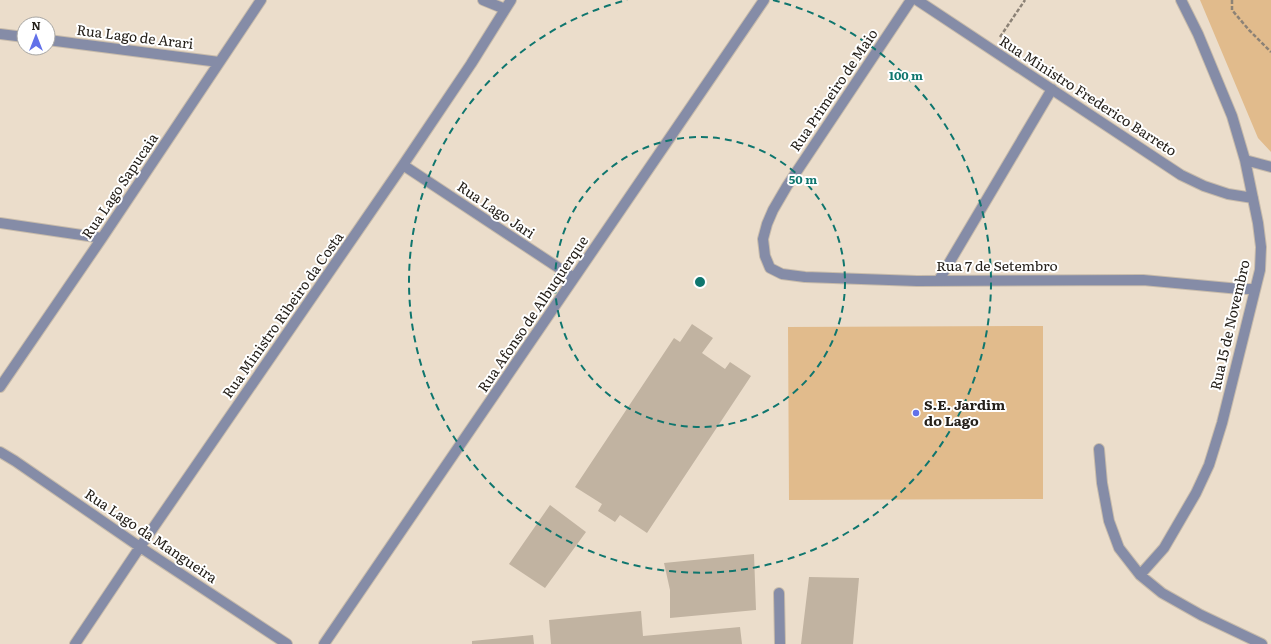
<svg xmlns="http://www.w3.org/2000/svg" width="1271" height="644" font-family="Literata,serif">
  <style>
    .green { fill: #e1bb8c }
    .building { fill: #c1b3a1 }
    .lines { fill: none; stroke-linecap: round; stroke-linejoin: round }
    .minor-casing { stroke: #c7bbab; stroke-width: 12 }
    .path { stroke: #8c8276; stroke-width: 2.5; stroke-dasharray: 4 2; stroke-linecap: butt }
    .minor { stroke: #858ca7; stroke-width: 10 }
    .ring { fill: none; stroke: #0f766e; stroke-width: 2; stroke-dasharray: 7 5 }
    .poi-dot { fill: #6271e9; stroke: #fff; stroke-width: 1.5 }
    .labels { text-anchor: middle; stroke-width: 4; stroke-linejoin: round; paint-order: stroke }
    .street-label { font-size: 14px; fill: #25201a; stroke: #fff }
    .poi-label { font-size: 14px; font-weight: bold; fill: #25201a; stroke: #fff; text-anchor: start }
    .centre { fill: #0f766e; stroke: #fff; stroke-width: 2 }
    .ring-label { font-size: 12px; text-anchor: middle; font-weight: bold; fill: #0f766e; stroke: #fff; stroke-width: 4; stroke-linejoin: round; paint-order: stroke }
  </style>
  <rect width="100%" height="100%" fill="#ebddcb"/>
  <!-- green -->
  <path class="green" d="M1200,0H1271V152L1258,138Z
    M1043,326V499L789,500L788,327Z"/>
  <!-- building -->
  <path class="building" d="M692,324L713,338L702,353L725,369L730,362L751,376L647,533L620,515L615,522L598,511L602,504L575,487L674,338L680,342Z
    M550,505L586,532L545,588L509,564Z
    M754,554L756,610L670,618V590L664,563Z
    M809,577L859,578L853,644H801Z
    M641,611L643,636L740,627L742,644H551L549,620Z
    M533,635L534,644H472V641Z"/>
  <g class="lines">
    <defs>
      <path id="minor" d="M483,0L505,9
        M911,0L787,186L773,210L767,224L763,239L765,256L770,268L782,274L805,277L917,281L1143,280L1240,289H1255
        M917,0L1181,175L1204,186L1228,194L1253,198
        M0,34L24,37
        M48,40L219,62
        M1245,160L1271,167
        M403,165L574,278
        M0,223L102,238
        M939,280L1052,89
        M0,387L102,238L261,0
        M1099,449L1102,483L1109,521L1119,548L1140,575L1162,593L1201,615L1262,644
        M0,452L15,461L140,547L287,644
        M1140,575L1164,548L1196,493L1209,465L1222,423L1260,270L1261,247L1258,223L1245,160L1232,116L1198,34L1181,0
        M779,593L780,644
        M75,644L140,547L403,165L471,64L511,0
        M324,644L764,0"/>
    </defs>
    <!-- minor casing -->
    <use href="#minor" class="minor-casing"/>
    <!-- path -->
    <path class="path" d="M1232,0V10L1249,30L1271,52
      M1000,37L1025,0"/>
    <!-- minor -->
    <use href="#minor" class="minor"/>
  </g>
  <!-- distance rings -->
  <g class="ring">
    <circle cx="700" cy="282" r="145"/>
    <path d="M773 0A291 291 0 1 1 627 0"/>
  </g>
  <!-- markers -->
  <circle class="poi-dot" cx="916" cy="413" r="4"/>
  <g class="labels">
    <!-- street labels -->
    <g class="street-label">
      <text transform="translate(135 37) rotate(7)" y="5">Rua Lago de Arari</text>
      <text transform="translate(834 90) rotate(-56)" y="5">Rua Primeiro de Maio</text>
      <text transform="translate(1088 96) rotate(33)" y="5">Rua Ministro Frederico Barreto</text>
      <text transform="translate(120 186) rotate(-56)" y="5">Rua Lago Sapucaia</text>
      <text transform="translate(496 210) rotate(34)" y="5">Rua Lago Jari</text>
      <text x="997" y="271">Rua 7 de Setembro</text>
      <text transform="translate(533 314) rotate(-56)" y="5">Rua Afonso de Albuquerque</text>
      <text transform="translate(283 315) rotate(-55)" y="5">Rua Ministro Ribeiro da Costa</text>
      <text transform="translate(1230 325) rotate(-77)" y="5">Rua 15 de Novembro</text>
      <text transform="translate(151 536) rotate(34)" y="5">Rua Lago da Mangueira</text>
    </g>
    <!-- poi labels -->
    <g class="poi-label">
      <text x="924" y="410">S.E. Jardim<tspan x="924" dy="16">do Lago</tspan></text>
    </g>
  </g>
  <circle cx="700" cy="282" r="6" class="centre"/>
  <g class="ring-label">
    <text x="906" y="80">100 m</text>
    <text x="803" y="184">50 m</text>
  </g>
  <!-- north arrow -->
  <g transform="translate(36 36)"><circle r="19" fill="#ffffff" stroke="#a8a6a3"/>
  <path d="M0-3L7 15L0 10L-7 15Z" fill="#6271e9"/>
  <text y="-6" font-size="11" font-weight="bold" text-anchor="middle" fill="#25201a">N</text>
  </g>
</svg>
